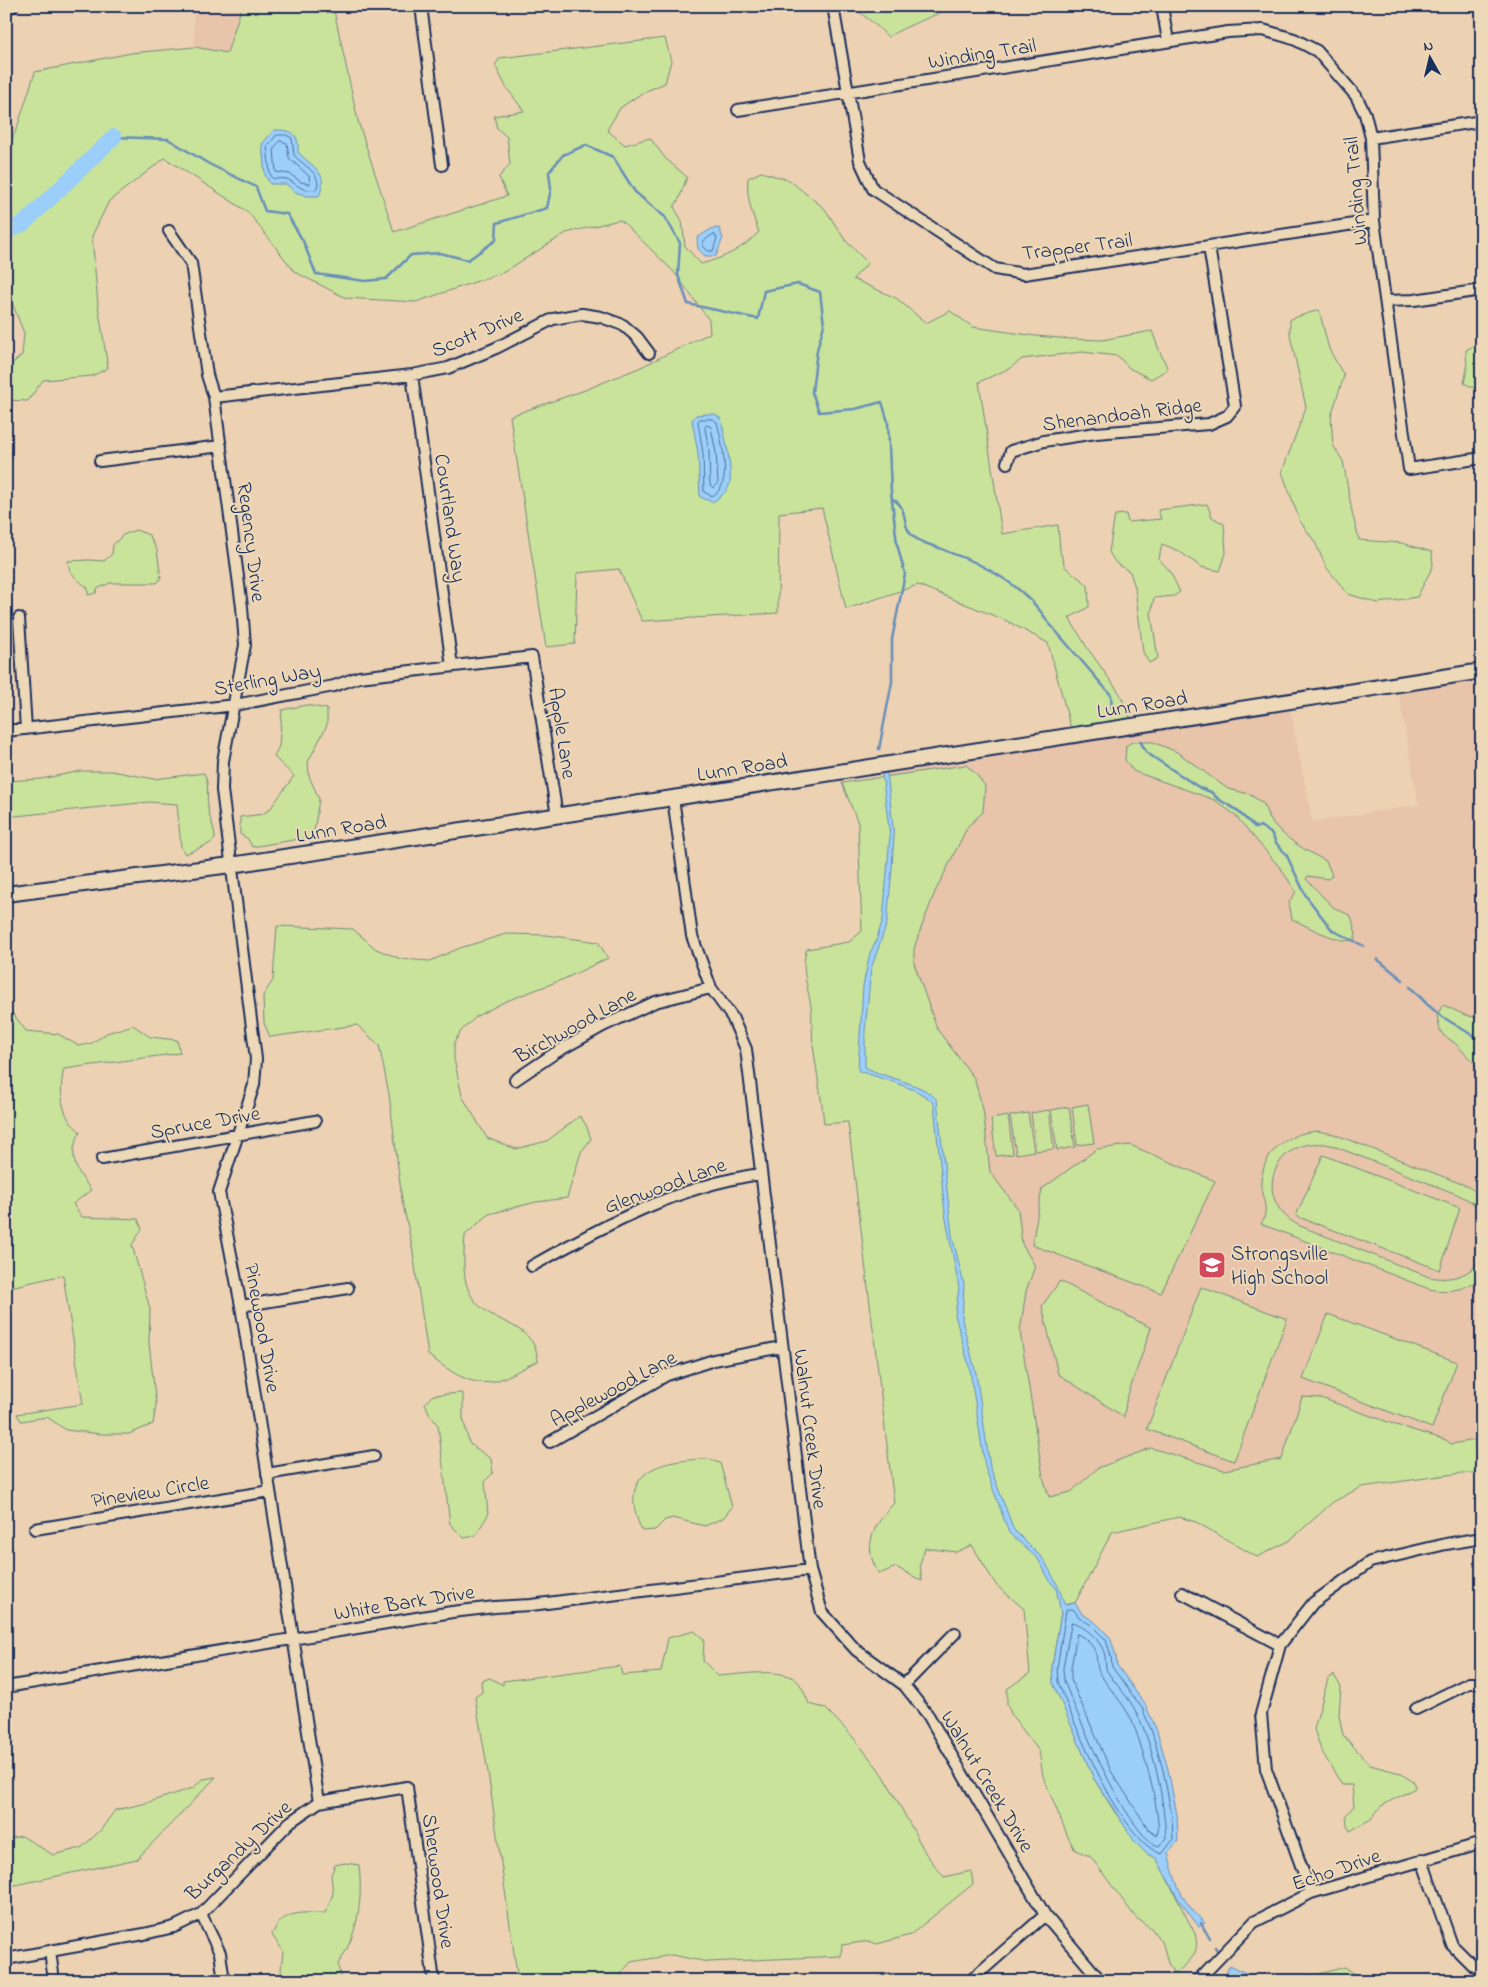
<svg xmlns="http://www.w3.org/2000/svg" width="1488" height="1987" font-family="'Indie Flower',sans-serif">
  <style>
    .built { fill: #e7c4aa }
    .green { fill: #c9e39a; stroke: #72897c }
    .water { fill: #9bcef9; stroke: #688ebb }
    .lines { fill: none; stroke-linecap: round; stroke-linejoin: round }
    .shore { stroke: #4e6f9c; stroke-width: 1 }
    .stream { stroke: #688ebb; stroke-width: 2.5 }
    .river { stroke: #9bcef9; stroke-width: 16 }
    .street-casing { stroke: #1b2f5e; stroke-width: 14 }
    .secondary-casing { stroke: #1b2f5e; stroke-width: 18 }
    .street { stroke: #edd9b7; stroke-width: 10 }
    .secondary { stroke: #edd9b7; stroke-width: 14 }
    .labels { text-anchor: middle; stroke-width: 4; stroke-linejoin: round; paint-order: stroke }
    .street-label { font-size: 21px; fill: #1b2f5e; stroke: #edd9b7 }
    .poi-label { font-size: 21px; fill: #1b2f5e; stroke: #edd9b7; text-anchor: start }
  </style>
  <rect width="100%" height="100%" fill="#ecd1b2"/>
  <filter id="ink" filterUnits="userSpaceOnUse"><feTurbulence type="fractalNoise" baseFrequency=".02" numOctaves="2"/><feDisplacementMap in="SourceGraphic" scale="10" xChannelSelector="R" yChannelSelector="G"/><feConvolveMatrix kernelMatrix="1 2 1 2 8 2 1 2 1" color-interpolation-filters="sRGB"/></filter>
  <g filter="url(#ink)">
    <!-- built -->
    <path class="built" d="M193,6H242L227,53L195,47Z
      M1482,678V1439L971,1517L882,773L1290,708L1312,822L1419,805L1398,690Z"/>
    <!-- green -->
    <path class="green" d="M242,6H333L358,121L394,232L507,196L499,177L510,164L507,137L497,128L494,116L524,111L506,87L495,65L500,58L665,38L671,61L665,83L642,93L620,108L607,130L625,145L650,138L665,158L687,177L679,199L674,207L682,221L685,246L701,264C726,257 741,250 759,232C752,214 746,197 748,178L761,172L789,180L825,209L845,240L868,263L853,279L896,298L926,323L950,311L973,327L1036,336L1071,339L1102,340L1152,331L1159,350L1168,369L1151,379L1129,368L1118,356L1082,352L1022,359L1010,368L979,382L1002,534L1058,525L1060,551L1065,567L1088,585L1089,607L1069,618L1088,649L1120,694L1131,719L1071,729L1048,643L1005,620L918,585L846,609L822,508L779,513L778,613L642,621L619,569L577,573L575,644L546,647L510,416L585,390L641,367L710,333L709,320L674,272L623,222L619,220L566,233L504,272L416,302L346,298L295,272L248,212L165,158L109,201L92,236L98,305L108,368L92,376L43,380L28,401L6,400V369L22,355L24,333L11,300H6V141L13,137L18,125L35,72L131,53L195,47L227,53Z
      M853,6H953C932,18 908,24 888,37C878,25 864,17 853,6Z
      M1319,310L1329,349L1344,376L1331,416L1333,445L1343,461L1352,512L1359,540L1402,543L1432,552L1433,566L1417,597L1378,603L1348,594L1326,567L1315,542L1300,521L1282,472L1306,407L1290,335V319Z
      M1482,342V392L1464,383L1467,369L1466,350Z
      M1207,504L1212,517L1224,524L1226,553L1220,571L1201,567L1179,551L1162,544L1159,559L1170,571L1180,592L1174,596L1154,598L1151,613L1158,658L1149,663L1143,652L1135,587L1130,572L1115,562L1109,552L1115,515L1126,514L1128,522L1161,519L1158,510Z
      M136,530L149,535L157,550L161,578L157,583H110L97,589L96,593L88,595V588C79,581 68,574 68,561L89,560L104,561L112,554L113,545L123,535Z
      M306,705L327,709V725L308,762L309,776L319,799L314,832L311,837L252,847L248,839L240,834V817L263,814L270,809L294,776L274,757L279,746L282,710Z
      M1132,742H1153L1177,752L1228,789L1249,794L1264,804C1270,832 1303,849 1326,861L1332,875L1328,879L1308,876L1306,879L1333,907L1351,916L1356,934L1354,940C1339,944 1307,926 1292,919L1289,902L1296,892L1282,870L1235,815L1215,800L1133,771L1125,760L1126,746Z
      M966,765L976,774L985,786L983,812L968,826L935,892L918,936L914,949V963L937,1029L974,1078L983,1109L990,1172L1018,1209L1022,1244L1035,1266L1026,1291L1020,1331L1043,1477L1049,1497L1071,1492L1098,1468L1151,1448L1224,1470L1282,1459L1302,1397L1321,1398L1399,1426L1446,1440L1451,1444L1482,1439V1473H1462L1361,1487L1333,1502L1289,1541L1257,1557L1196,1522L1179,1517L1112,1532L1075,1603L1060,1605L1061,1613L1052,1667L1083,1753L1094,1779L1114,1811L1147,1854L1156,1857L1195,1934C1201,1953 1189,1963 1174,1974L1168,1963L1163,1944L1151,1928L1136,1918L1090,1856L1075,1850L1068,1837L1043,1776L1039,1751L1013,1717L1007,1705V1689L1030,1673L1024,1609L996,1585L972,1545L956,1552L925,1548L920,1564L922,1581L896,1567L879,1574C861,1545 874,1525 894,1503L848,1122L824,1124C822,1097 816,1071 813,1044C812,1031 812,1018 811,1006C808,988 800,966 807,949L849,942L862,931L858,823L842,783Z
      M81,771H112L154,779L204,773C210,785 206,796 208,808C209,819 215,827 215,839L209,844L185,854L181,847L177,804L149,802L6,817V781L41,779Z
      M277,926L353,929L376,949L401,959L430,961L460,948L506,934L546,935L598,942L608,958L564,979L504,1002L477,1016L461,1031L454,1043V1059L462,1096L487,1138L516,1149L547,1141L580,1116L586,1125L591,1139L581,1152L567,1198L536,1202L489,1214L465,1235C464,1250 462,1275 468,1289C482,1327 535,1317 538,1361C523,1367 507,1379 491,1382C467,1386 445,1367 428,1355L412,1246L402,1200L389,1094L379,1045L357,1025L270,1037L264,1023L263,996L273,980Z
      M1443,1005L1465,1015L1482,1019V1082L1475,1064L1455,1043L1443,1035L1440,1030L1437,1015Z
      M6,1009L10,1010L26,1031L58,1034L79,1046L92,1043L107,1033L133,1025L150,1037L177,1040L180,1053L64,1069C60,1084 60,1106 69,1120C72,1125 77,1128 80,1132C67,1157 76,1170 91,1190L73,1204L82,1217L138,1219L142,1229L132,1245L150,1309L149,1343L156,1405L153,1424L129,1434H101L66,1430L47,1417L21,1421L17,1414L83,1404L63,1275L6,1288Z
      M1088,1104L1094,1143L1077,1145L1072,1107Z
      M1069,1107L1075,1147L1057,1150L1051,1110Z
      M1049,1110L1054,1149L1036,1151L1031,1113Z
      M1028,1113L1034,1151L1016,1154L1010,1116Z
      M1008,1116L1013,1154L996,1156L991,1119Z
      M1317,1131L1334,1134L1467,1186L1482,1196V1215L1472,1202L1459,1195L1331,1145C1273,1133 1249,1201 1300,1226L1429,1277C1450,1281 1471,1277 1482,1256V1276C1467,1290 1448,1293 1429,1289L1261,1224C1263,1221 1265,1216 1265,1213C1267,1205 1260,1192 1261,1182C1263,1151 1288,1133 1317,1131Z
      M1130,1145L1215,1181L1161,1293L1032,1245L1042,1189L1097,1149Z
      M1323,1155L1460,1208L1440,1270L1296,1216Z
      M1060,1281L1151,1328L1126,1401L1124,1417L1058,1374L1042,1306Z
      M1201,1287L1287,1319L1234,1461L1147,1429Z
      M1328,1314L1457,1362L1432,1428L1303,1379Z
      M463,1393V1418L469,1443L491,1459L493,1473L485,1481L488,1515L475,1536L464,1538L450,1524L438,1425L430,1415L425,1403L433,1395Z
      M708,1459L720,1463L732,1507L723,1518L705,1526L673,1518L665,1520L655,1530L642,1531C615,1471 659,1460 708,1459Z
      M694,1631L704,1639L703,1661L718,1676C737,1675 781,1667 796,1680C802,1685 806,1697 809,1704L825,1708L852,1736L884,1776L926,1854L944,1877L971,1871L973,1884L910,1935L877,1944L869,1941L842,1945L841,1956L708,1962L672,1955L631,1962L622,1972L619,1981H518L488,1772L475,1697L482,1692L481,1681L490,1678L503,1685V1681L620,1666L622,1675L661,1672L668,1638Z
      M1334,1675L1341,1687L1339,1715L1343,1735L1370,1765L1400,1773L1415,1783V1788L1381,1806L1371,1819L1350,1831L1347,1826L1346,1815L1354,1806L1352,1785H1342L1321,1750L1314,1729L1328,1679Z
      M216,1777L137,1859L6,1887V1839L22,1836L53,1855L81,1848L100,1831L115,1810L143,1804L193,1788L203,1779Z
      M345,1863L359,1865C363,1900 358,1935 338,1964L341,1981H282L281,1969L283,1951L272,1935C282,1909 303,1913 325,1913L333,1894L331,1875L335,1865Z
      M1345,1967L1364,1981H1294Z"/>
    <!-- water -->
    <path class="water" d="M274,130C292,130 299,132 298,152C311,167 330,171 319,196H307L295,192L286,184H270L265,175L262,144Z
      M719,228L723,238L716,256H705L698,249L697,238L711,229Z
      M705,414H715L721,419C724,434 734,472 729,486C726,493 718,499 712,502L700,497L698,453L692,420L696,415Z
      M887,772L894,836L892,868L887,923L871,969L865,1031V1067C886,1079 922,1082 937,1100L952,1235L964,1285L962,1320L976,1373L990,1467L1014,1530L1044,1560L1057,1584L1065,1605L1075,1603L1082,1614L1094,1621L1110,1637L1116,1656L1117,1665L1146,1706L1157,1731L1168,1769L1177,1815L1178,1841L1168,1853C1177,1886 1179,1898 1205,1923L1199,1927L1179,1900L1156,1858L1147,1854L1135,1842L1094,1779L1053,1683L1052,1667L1061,1613L1056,1588L1050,1581L1038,1559L1009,1533L985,1467L970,1370L955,1315L959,1288L945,1214L934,1104C922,1088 878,1078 859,1071L858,1069L863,986L870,953L876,941L883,919L890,836L882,773Z
      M1230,1965L1261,1981H1240L1226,1973Z"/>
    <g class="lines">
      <!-- shore -->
      <path class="shore" d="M277,135H286L292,138L294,155C302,165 324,174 316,190C303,192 299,186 289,180C284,177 278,180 272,178L270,173L267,147Z
        M280,141L287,143L289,158L309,176L310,184L301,182L290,174L276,172L274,149Z
        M714,234L717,238L713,251H708L703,246V242Z
        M700,419H713L717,422C721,440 734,487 712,496L704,492L703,453L698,422Z
        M707,425L711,427L716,453L718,482L713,488L710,485L709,452L705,428Z
        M1068,1609H1073L1079,1617L1091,1625L1106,1640L1111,1656L1112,1667L1142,1708L1152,1732L1163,1770L1172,1816L1173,1840L1162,1854C1121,1842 1074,1722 1058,1682L1057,1668L1066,1611Z
        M1072,1622C1086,1627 1102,1641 1105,1656C1106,1661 1105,1666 1107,1671C1116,1685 1129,1697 1136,1712C1154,1745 1164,1801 1166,1838L1159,1846C1129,1840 1076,1711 1064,1681L1063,1668Z
        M1077,1634C1081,1636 1083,1637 1087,1640C1102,1655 1093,1661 1100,1674C1109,1689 1121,1700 1129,1715C1139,1732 1164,1820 1157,1836L1149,1830L1111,1771L1071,1680V1669Z"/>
      <!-- stream -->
      <path class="stream" d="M114,137L168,139L209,164L256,187L265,211L287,214L303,241L316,274L365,281L386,279L411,255L440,253L468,260L496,240L497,223L547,208L551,189L549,172L563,155L586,145L613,157L635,192L665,217L680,243L678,275L688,304L758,319L764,291L798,284L820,292L824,325L817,350L812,392L819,412L855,409L882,402L888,422L891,492L897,544L905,574L892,639V682L879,749
        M892,499C910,507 900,527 914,537C921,543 934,546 942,549C954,555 967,558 978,564C1004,577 1033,597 1048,622L1111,695L1112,709
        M1140,741L1147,753L1200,788L1211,792L1218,799L1235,809L1256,828L1260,826L1272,834L1276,843L1286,854L1306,896L1332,930L1364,946
        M1377,959L1403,980
        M1410,987L1428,1005L1441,1016L1482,1041
        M1201,1923L1210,1939
        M1215,1947L1217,1950"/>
      <!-- river -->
      <path class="river" d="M6,232L24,223L114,137"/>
      <defs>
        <path id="street" d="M421,6L442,165
          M833,6L860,161L873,189L995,269L1024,274L1374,221
          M1162,6L1168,41
          M6,9L13,6
          M738,110L1228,32L1263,30L1294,39L1317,51L1356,96L1365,114L1371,138L1374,221L1409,469L1482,458
          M1371,138L1482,121
          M169,231L191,263L207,375L214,397L242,607L245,645L223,761L222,790L256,1059L254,1085L219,1192L241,1306L319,1802
          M1387,301L1414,300L1482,290
          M412,375L452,666
          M214,397L412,375L448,368L496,348L553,319L582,314L601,317L623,325L637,337L649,353
          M100,461L221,446
          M1007,463L1011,451L1044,441L1096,433L1209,424L1227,416L1235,406L1209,247
          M19,618L26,729
          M6,731L235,705L334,686L359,677L532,657L557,816
          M673,798L692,936L711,988L732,1017L746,1049L810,1570L822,1612L856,1650L904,1685L928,1715L1045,1915L1101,1981
          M515,1080L555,1053L603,1026L655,1002L711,988
          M102,1159L315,1121
          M532,1266C603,1226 677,1186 760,1174
          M241,1306L348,1288
          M550,1442L667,1375L714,1360L782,1347
          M267,1474L374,1456
          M35,1529L270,1491
          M1182,1593L1280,1645
          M904,1685L955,1633
          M6,1687L452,1612L495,1607L531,1605L810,1570
          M1416,1709L1469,1683H1482
          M1422,1860L1452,1945L1471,1964L1482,1972
          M1311,1893L1266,1769L1261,1714L1280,1645L1313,1603L1370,1562L1446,1544L1482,1538
          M201,1914L220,1953L224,1981
          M50,1951L54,1981
          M6,1959L144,1934L174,1927L201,1914L290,1822L319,1802L407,1787L434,1981
          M970,1981L1045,1915
          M1197,1981L1254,1922L1311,1893L1482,1843"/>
        <path id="secondary" d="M6,894L231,865L673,798L1482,671"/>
      </defs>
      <!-- street casing -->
      <use href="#street" class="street-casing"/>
      <!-- secondary casing -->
      <use href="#secondary" class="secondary-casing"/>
      <!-- street -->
      <use href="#street" class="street"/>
      <!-- secondary -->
      <use href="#secondary" class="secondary"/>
    </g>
  </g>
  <!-- icons -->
  <defs>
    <symbol id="school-square" viewBox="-11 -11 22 22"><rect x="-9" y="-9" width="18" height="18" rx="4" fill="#d1495b" stroke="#edd9b7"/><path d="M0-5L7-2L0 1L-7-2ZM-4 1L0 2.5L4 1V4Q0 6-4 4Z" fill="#fff"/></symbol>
  </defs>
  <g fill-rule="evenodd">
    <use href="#school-square" x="1196" y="1249" width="32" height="32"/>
  </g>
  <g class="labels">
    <!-- street labels -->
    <g class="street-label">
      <text transform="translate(982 53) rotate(-9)" y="7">Winding Trail</text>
      <text transform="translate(1355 191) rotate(-95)" y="7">Winding Trail</text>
      <text transform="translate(1077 246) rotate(-7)" y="7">Trapper Trail</text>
      <text transform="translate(477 332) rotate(-23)" y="7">Scott Drive</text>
      <text transform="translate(1122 414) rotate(-7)" y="7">Shenandoah Ridge</text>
      <text transform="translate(451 518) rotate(82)" y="7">Courtland Way</text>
      <text transform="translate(252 542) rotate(83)" y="7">Regency Drive</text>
      <text transform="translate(267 679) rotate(-10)" y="7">Sterling Way</text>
      <text transform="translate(1142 704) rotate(-9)" y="7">Lunn Road</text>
      <text transform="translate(563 733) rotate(81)" y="7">Apple Lane</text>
      <text transform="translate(742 767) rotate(-9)" y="7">Lunn Road</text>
      <text transform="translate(341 828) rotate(-9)" y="7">Lunn Road</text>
      <text transform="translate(575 1025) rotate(-29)" y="7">Birchwood Lane</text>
      <text transform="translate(205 1122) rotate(-10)" y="7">Spruce Drive</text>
      <text transform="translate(665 1185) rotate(-20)" y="7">Glenwood Lane</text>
      <text transform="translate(263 1328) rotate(80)" y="7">Pinewood Drive</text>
      <text transform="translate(613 1388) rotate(-28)" y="7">Applewood Lane</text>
      <text transform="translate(811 1429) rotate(83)" y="7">Walnut Creek Drive</text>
      <text transform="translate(150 1491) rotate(-9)" y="7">Pineview Circle</text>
      <text transform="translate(404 1602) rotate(-9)" y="7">White Bark Drive</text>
      <text transform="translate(988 1781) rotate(59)" y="7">Walnut Creek Drive</text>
      <text transform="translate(238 1850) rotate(-43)" y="7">Burgandy Drive</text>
      <text transform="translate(1336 1869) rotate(-19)" y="7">Echo Drive</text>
      <text transform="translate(439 1881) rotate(82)" y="7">Sherwood Drive</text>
    </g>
    <!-- poi labels -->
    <g class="poi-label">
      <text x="1231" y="1260">Strongsville<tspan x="1231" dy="24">High School</tspan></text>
    </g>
  </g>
  <!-- margin -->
  <rect width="1488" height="1987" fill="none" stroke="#edd9b7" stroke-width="25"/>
  <rect x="12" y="12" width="1463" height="1962" fill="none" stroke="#1b2f5e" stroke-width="2" filter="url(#ink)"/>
  <!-- north arrow -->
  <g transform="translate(1430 58) rotate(352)" stroke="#edd9b7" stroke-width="4" paint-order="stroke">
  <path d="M0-4L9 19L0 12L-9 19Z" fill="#1b2f5e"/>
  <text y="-8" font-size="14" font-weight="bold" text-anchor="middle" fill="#1b2f5e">N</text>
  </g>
</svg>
